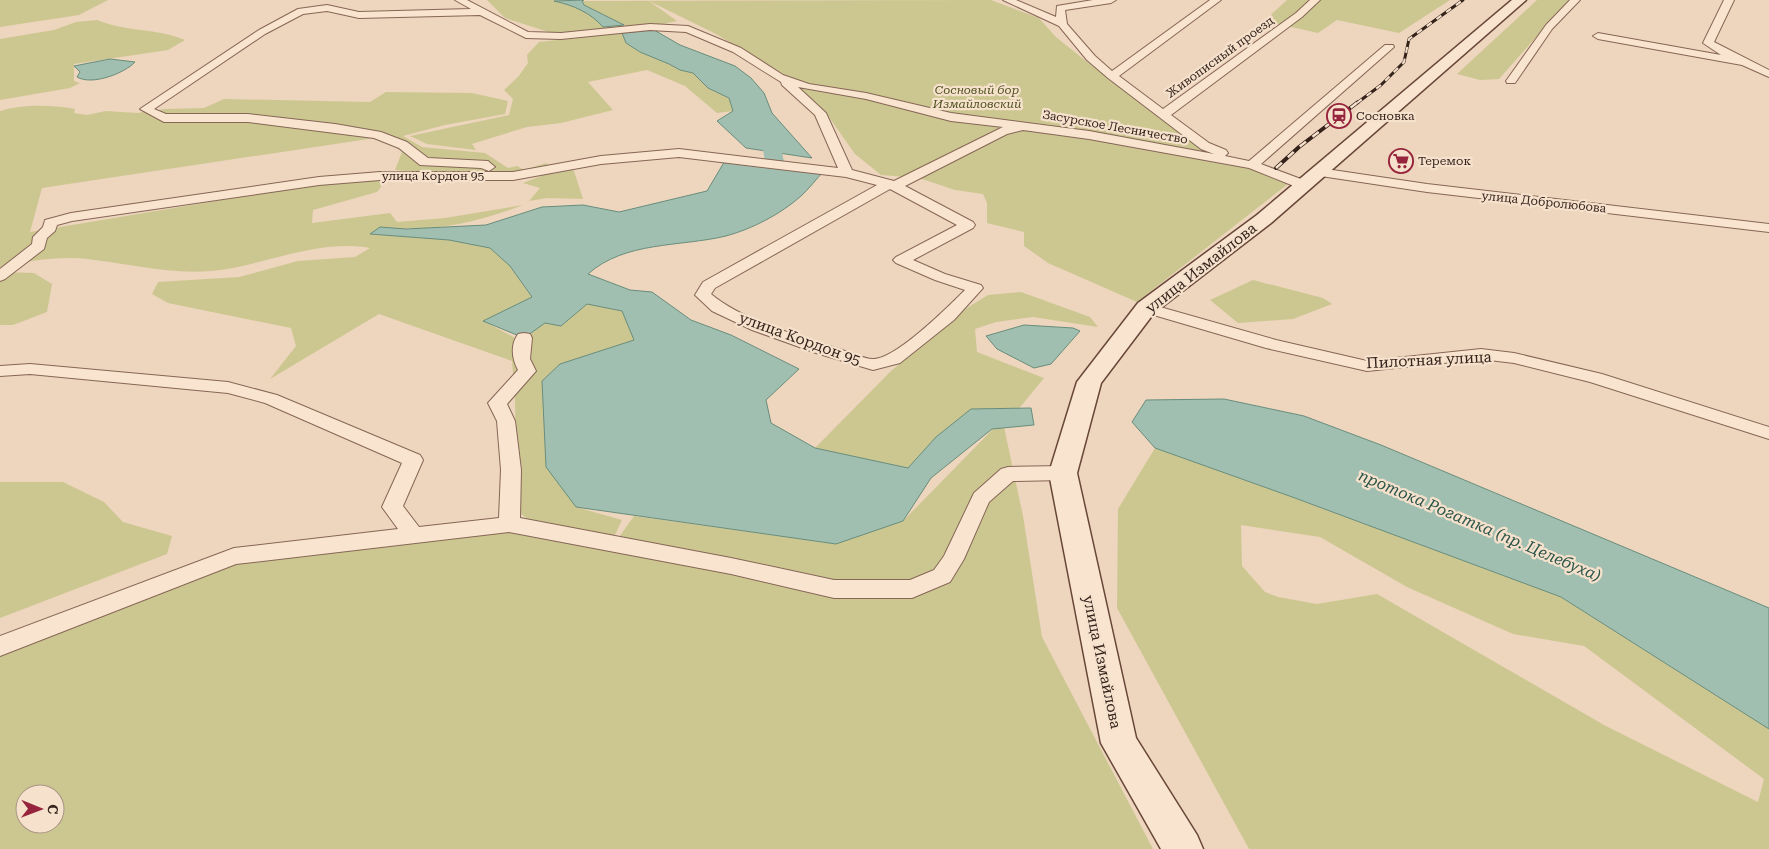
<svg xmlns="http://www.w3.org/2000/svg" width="1769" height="849" font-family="'Roboto Serif',serif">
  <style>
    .green { fill: #ccc791; fill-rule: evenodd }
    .water { fill: #a1bfb0; stroke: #688d7c }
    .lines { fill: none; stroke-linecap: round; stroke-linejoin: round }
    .river { fill: #a1bfb0; fill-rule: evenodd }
    .minor-casing { stroke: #866656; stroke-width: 2 }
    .secondary-casing { stroke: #684739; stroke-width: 3 }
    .minor { fill: #f9e4d0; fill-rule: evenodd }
    .secondary { fill: #f9e4d0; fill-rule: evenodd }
    .rail-far1-casing { stroke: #35221b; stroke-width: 3 }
    .rail-casing { stroke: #35221b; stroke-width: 4 }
    .rail-far1 { stroke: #f6e1cc; stroke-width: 2; stroke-dasharray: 6; stroke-linecap: butt }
    .rail { stroke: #f6e1cc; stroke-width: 2.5; stroke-dasharray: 8; stroke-linecap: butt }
    .labels { text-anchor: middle; stroke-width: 4.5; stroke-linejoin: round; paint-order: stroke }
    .far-street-label { font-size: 12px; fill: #35221b; stroke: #f6e1cc }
    .far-park-label { font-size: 12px; font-style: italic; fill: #505221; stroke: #f6e1cc }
    .far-poi-label { font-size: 12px; fill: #35221b; stroke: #f6e1cc; text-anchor: start }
    .street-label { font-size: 15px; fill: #35221b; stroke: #f6e1cc }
    .water-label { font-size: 16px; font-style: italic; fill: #2a554a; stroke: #f6e1cc }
  </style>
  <rect width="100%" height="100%" fill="#eed5bd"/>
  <!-- green -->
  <path class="green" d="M0,0H108L79,15L0,27Z
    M487,0H555L577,7L596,19L623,25L584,5L582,1L991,0L1039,18L1056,37L1082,58L1202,147L1288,184L1137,302L1048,263L1024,246V232L987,223V203L983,194L955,190L919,178L881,175L855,154L826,113L783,74L716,34L649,1L677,21L650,27L561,36L505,18Z
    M1287,0H1450L1399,33L1337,20L1318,33L1264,21Z
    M1537,0H1569L1499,79L1480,80L1457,74Z
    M97,20C125,32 157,28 185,40L168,50L74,64V81L80,83L70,88L0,100V39L54,30L76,22Z
    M622,33L626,43L640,52L669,64L680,70L693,73L708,88L729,98L733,111L717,113L685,86L647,70L588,82L613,110L561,123L527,127L472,144L476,150L427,144L410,136L509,115L513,99L504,90L518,77L528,63L527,55L539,42Z
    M386,92L472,93L508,101L505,114L445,125L403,136L422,147L485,153L508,168L517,166L524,170L546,163L551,167L565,164L574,171L583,199L547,198L529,201L540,188L523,183L541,176L535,172L426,173L395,170L402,152L386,140L375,138L42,188L30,232L342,180L379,178L381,187L377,192L313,210L312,223L390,213L397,222L445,218L523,205C473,224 434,232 380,227L371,234L449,240L490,248L510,266L532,298L484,321L517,339L545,323L561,326L587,304L622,311L635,340L560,364L542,381L544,422L576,507L622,520L614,537L533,523L517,511L515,401L512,361L379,314L270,379L296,346L291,328L168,303L152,294L158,282L239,277L298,261L355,257L370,248C319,239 270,263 220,270C175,276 132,264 87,259C60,256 27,261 0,267V111C24,104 50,105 75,109L74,113L87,115L106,111L137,113L165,109L204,108L224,99L370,102Z
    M0,272L34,273L52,284L47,312L13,325H0Z
    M1253,280L1323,298L1332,304L1293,319L1238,323L1210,300Z
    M1021,292L1090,317L1098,327L1033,317L996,322L975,329L977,352L1044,378L1004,427L1023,516L1042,637L1153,849H0V652L230,561L507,529L615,543L634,516L836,544L903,521L993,429L936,437L908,468L815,448L891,371L962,311L988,295ZM25,794H55V824H25Z
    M1155,448L1295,498L1561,597L1769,729V849H1249L1117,608L1118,509ZM1241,525L1320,537L1407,587L1513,634L1584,646L1764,779L1758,802L1604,725L1377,594L1317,604L1278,597L1265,592L1242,566Z
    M0,482H63L104,502L123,522L172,536L167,554L0,618Z"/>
  <!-- water -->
  <path class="water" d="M584,0L582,1L584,5L624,25L603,27C591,13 573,5 554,1Z
    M654,30L680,45L735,66L751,78L764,93L772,113L812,158L746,148L717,121L733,111L729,98L708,88L693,73L680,70L669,64L640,52L626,43L622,33Z
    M110,59L135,62C125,73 92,86 77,77L80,72L74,66Z
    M726,159L824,171C816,179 809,189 801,196C781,214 752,229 726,236C680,247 625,241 588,274L630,290L652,292L691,320L731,335L799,369L766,400L771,423L815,448L908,468L936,437L971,409L1031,408L1034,425L992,429L931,478L903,521L836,544L576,507L546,467L542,381L560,364L634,340L622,311L587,304L561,326L545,323L524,338L483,321L532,297L510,266L490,248L449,240L370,234L380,227L406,229L486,225L542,207L583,205L619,212L707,191Z
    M1024,325L1073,328L1080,331L1051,364L1034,368L997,349L986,336Z
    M1224,399L1304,416L1381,445L1769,608V729L1561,597L1295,498L1155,448L1132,422L1146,400Z"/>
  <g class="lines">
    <!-- river -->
    <path class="river" d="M757,112L763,113L779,138L787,176C780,187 761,194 749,191L746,187L749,183L767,173L761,138L748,117L751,113Z"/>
    <defs>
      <path id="minor" d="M455,0H467L528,32L561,33L650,24L688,26L741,48L783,75L809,84L866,93L951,113L1089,131L1214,154L1201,149L1108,78L1087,60L1059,26L1003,0H1016L1056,17L1057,6L1093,0H1116L1111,3L1065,10L1067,24L1095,56L1112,71L1210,0H1221L1119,76L1163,109L1296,13L1310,0H1320L1302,17L1171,115L1209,143L1226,150L1228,153L1225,156L1249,161L1385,45H1393L1394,47L1261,164L1309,182L1311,185L1309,188H1299L1249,168L1089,139L1023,130L1007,134L905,186L973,222L975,225L973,228L913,260L945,274L981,285L983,288L954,320L900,363L873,370L816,353L752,330L712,311L695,295L703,282L877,185L846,177L679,157L601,164L513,180H380L319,185L72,221L57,225L55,231L47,238L44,249L5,279L0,281V269L32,244L33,237L43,227L45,220L71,213L319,177L380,172H513L601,156L679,149L838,168L815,115L782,85L781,82L733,52L686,32L650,30L561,39L526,38L480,15L359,18L327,11L303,14L265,34L154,109L166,114H248L335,124L381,132L407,142L428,158L488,161L495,167L489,171L481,168L420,165L399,148L374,138L248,122H164L140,109L259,30L298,9L327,5L359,12L471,9ZM798,87L866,99L951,121L1003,127L894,181L852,170L826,113ZM890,189L957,225L896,257L893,260L896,263L935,280L965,290C948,307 897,358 874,359C866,360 853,353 845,351C805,338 743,321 711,294L715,288Z
        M1570,0H1580L1552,29L1515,83H1507L1506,81L1546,25Z
        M1724,0H1734L1714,42L1769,70V77L1742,65L1598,39L1593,36L1598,33L1721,55L1703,43Z
        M1319,168L1427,184L1769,224V232L1427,192L1314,175L1312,172L1314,169Z
        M1146,303L1276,340L1367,361L1481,349L1514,353L1602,374L1769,427V439L1590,382L1514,363L1481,359L1367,371L1266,348L1140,311L1138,308L1140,305Z
        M524,333L530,334L532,338L530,359L536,371L507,404L515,421L521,470L520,518L731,558L834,580H910L934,570L944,556L974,493L1001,469L1008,467L1063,466L1070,468L1073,473L1070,478L1063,480L1013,481L989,502L964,559L950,582L912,598H834L731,574L509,532L236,564L0,656V636L234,548L398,529L382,507L402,463L265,403L228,393L30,374L0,376V366L30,364L228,382L277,395L420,455L423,460L403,506L419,527L499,518L501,470L497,421L488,403L518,370C512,359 510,345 518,334Z"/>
      <path id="secondary" d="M1512,0H1526L1271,223L1154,313L1101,383L1077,473L1136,738L1197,835L1203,849H1161L1101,743L1049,473L1077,382L1138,303L1257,215Z"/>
    </defs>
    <!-- minor casing -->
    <use href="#minor" class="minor-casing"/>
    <!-- secondary casing -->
    <use href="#secondary" class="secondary-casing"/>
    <!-- minor -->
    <use href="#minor" class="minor"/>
    <!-- secondary -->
    <use href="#secondary" class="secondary"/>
    <defs>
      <path id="rail-far1" d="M1357,103L1381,85L1404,62L1409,39L1463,0"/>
      <path id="rail" d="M1276,168L1299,147L1358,102"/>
    </defs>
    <!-- rail-far1 casing -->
    <use href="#rail-far1" class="rail-far1-casing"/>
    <!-- rail casing -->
    <use href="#rail" class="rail-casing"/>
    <!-- rail-far1 -->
    <use href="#rail-far1" class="rail-far1"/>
    <!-- rail -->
    <use href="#rail" class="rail"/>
  </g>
  <!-- icons -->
  <defs>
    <symbol id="station-ring" viewBox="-11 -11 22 22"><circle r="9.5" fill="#f6e1cc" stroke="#96243c" stroke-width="1.5"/><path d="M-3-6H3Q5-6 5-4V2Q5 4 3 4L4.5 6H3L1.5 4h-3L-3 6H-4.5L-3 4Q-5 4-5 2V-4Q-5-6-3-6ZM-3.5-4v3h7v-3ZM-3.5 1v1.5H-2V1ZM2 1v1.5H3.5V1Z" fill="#96243c"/></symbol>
    <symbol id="supermarket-ring" viewBox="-11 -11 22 22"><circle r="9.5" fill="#f6e1cc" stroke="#96243c" stroke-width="1.5"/><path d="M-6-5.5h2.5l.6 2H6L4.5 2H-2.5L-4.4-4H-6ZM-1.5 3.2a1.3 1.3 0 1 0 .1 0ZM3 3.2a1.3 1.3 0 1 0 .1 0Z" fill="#96243c"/></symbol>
  </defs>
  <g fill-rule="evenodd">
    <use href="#station-ring" x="1325" y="102" width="28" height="28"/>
    <use href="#supermarket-ring" x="1387" y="147" width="28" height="28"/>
  </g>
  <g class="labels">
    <!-- far-street labels -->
    <g class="far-street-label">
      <text transform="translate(1220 57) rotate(-36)" y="4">Живописный проезд</text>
      <text transform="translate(1115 127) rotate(10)" y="4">Засурское Лесничество</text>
      <text x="433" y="180">улица Кордон 95</text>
      <text transform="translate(1544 202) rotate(6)" y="4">улица Добролюбова</text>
    </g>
    <!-- far-park labels -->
    <g class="far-park-label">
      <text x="977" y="94">Сосновый бор<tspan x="977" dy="14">Измайловский</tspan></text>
    </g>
    <!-- far-poi labels -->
    <g class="far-poi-label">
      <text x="1356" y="120">Сосновка</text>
      <text x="1418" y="165">Теремок</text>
    </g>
    <!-- street labels -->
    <g class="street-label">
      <text transform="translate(1201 268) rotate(-38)" y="5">улица Измайлова</text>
      <text transform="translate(800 339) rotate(20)" y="5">улица Кордон 95</text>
      <text transform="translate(1429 360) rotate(-3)" y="5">Пилотная улица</text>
      <text transform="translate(1102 662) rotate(78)" y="5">улица Измайлова</text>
    </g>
    <!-- water labels -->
    <g class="water-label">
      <text transform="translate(1480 525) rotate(23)" y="6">протока Рогатка (пр. Целебуха)</text>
    </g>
  </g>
  <!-- north arrow -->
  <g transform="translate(40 809) rotate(91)"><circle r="24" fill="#f6e1cc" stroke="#a99585"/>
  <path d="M0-4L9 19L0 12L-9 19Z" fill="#96243c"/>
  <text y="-8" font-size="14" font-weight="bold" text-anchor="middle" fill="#35221b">С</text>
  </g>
</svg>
